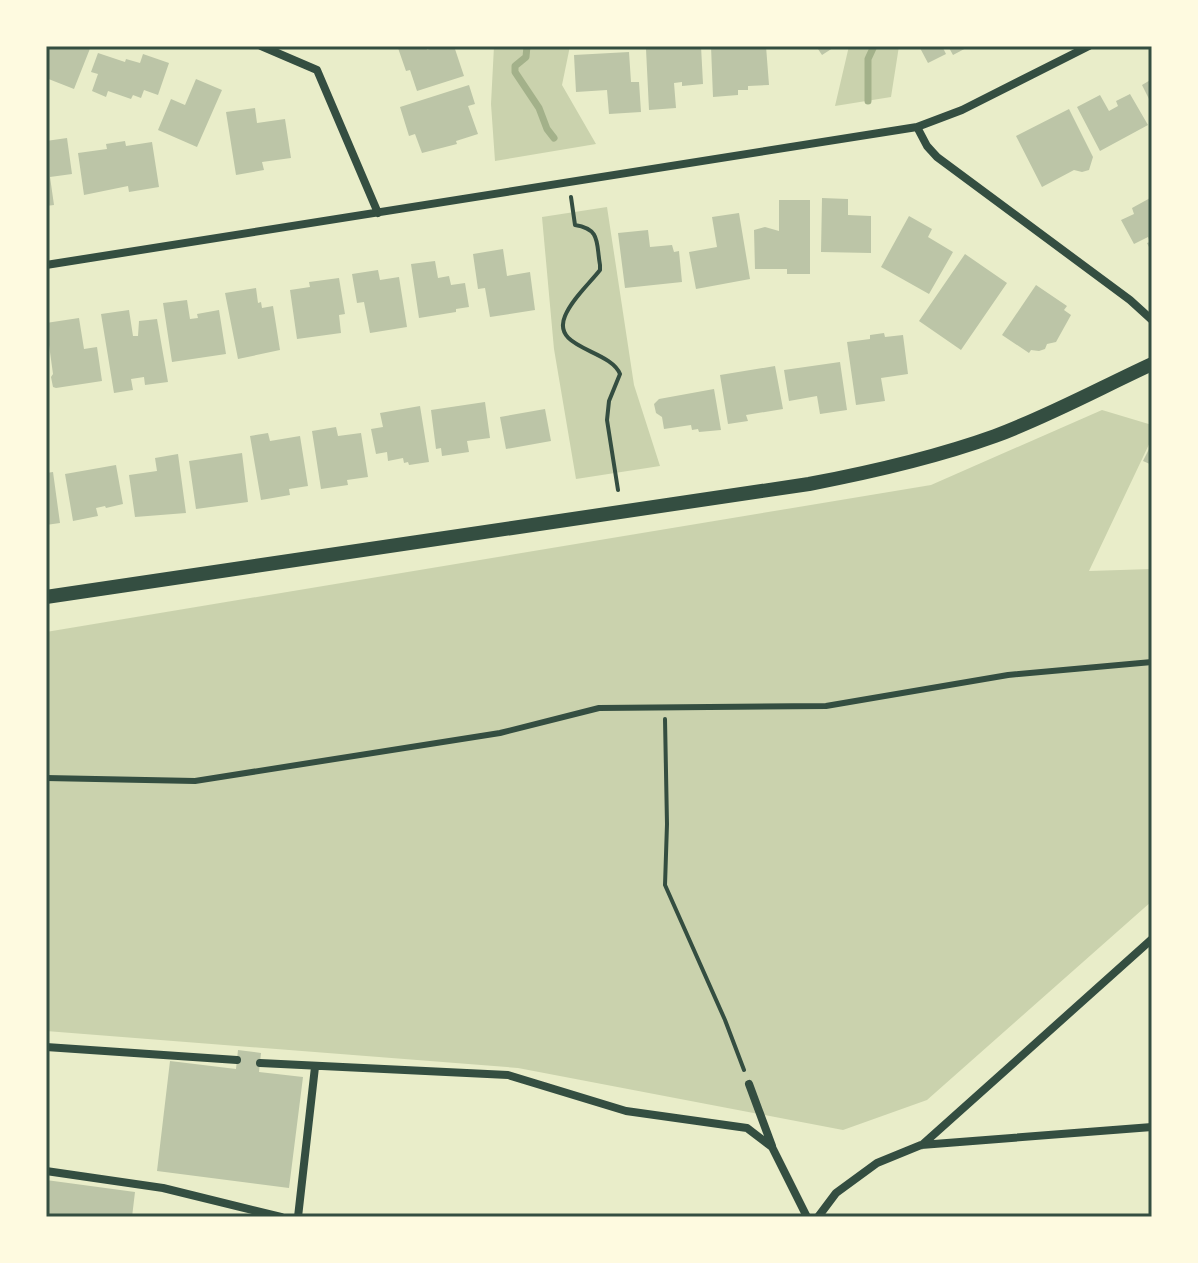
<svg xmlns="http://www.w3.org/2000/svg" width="1198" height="1263" font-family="Karla,sans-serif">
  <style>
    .green { fill: #cad2ad }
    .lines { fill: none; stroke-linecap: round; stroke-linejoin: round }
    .stream { stroke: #a3b18a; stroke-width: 7 }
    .building { fill: #bcc5a7 }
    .path { stroke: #344e41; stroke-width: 4 }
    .service { stroke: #344e41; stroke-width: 6 }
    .minor { stroke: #344e41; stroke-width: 8 }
    .tertiary { stroke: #344e41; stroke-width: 14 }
    .neatline { fill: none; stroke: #344e41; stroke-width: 3 }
  </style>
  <rect width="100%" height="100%" fill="#e9edc9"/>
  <!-- green -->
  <path class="green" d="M494,46H570L562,85L596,144L495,161L491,104Z
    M849,46H899L891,97L835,106Z
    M607,207L634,385L660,466L576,479L554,349L542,217Z
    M1102,410L1152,425V438L1089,571L1152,569V901L927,1100L843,1130L518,1068L46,1031V632L931,485Z"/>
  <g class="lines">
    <!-- stream -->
    <path class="stream" d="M527,46L526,57L515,66V72L539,108L547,129L554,138
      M868,101V59L874,46"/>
  </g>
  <!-- building -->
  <path class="building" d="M46,46H91L74,89L46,78Z
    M404,46H426L427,50L438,46H454L464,76L417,91L410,70L406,71L398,48Z
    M701,46L703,84L682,86V82L674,83L676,108L649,110L646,49Z
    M711,46H766L769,85L748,86V90H738V95L713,97Z
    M816,46H836L822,55Z
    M924,46H942L946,54L928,63L920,48Z
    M948,46H970L953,55Z
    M629,52L631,82H639L641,112L609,114L607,90L576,92L574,55Z
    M98,53L125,62L126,59L140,63L143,54L169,63L158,95L144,90L141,98L133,95L131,99L108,91L106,97L92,91L98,74L91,72Z
    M196,79L222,90L197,147L158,130L171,99L185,105Z
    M1152,79V105L1142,85Z
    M469,85L475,104L468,106L478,134L456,141L457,144L422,153L415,134L409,136L400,107Z
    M1130,94L1148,125L1100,151L1077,107L1100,95L1109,111L1118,106L1116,101Z
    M255,108L257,123L285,119L291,158L262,162L264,170L236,175L226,112Z
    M1069,109L1093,157L1089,170L1082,172L1074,170L1042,187L1016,136Z
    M67,138L72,174L50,177L54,205L46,206V141Z
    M125,141L126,146L152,142L159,187L129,192L128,186L84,195L78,153L107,149L106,144Z
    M1152,197V253L1147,243L1150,242L1148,237L1134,244L1121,220L1134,214L1132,208Z
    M822,198L848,199V215L871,216V253L821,252Z
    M779,200H810V274H787V269H755L754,230L765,227L779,231Z
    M739,213L750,279L696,289L689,252L717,247L712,217Z
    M909,216L932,229L928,237L953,252L929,294L881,267Z
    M648,230L650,247L672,245L674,252L679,251L682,282L625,288L618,233Z
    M503,249L507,276L530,272L535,310L490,317L485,288L478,289L473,254Z
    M965,254L1007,283L961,350L919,321Z
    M435,261L438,278L449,276L451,285L465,283L469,307L456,309V312L419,318L411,264Z
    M378,270L380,280L399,277L407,327L370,333L364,302L357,303L352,274Z
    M339,278L345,314L339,315L341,333L297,339L290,290L310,287L309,282Z
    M1036,285L1067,306L1064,310L1071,315L1056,342L1047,344L1045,349L1039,351L1031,350L1029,353L1002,335Z
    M256,288L258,303L261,302L262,308L273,306L280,350L238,359L225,293Z
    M187,300L190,319L198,318L197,314L219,310L226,354L172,362L163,303Z
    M129,310L133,336H138L139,321L157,319L168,382L145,385L144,377L131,379L133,390L114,393L101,314Z
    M79,318L84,349L97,347L102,381L56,388L53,387L51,377L53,374L46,323Z
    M884,333L885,337L903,335L908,374L881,378L885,401L856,405L847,342L870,339V335Z
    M840,362L847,410L820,414L817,396L789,401L784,370Z
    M775,366L783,409L746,415L748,421L728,424L720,375Z
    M714,389L721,430L699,432L698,429L692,430L691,425L664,429L662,417L656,413L654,404L659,399Z
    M485,402L490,438L467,441L469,452L442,456L441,448L436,449L431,410Z
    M420,406L429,462L409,465L408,462L404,463L403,458L388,461L387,452L376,454L371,429L383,427L380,413Z
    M545,409L551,441L506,449L500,417Z
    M336,427L338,436L361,433L368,477L347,480L348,485L321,489L312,431Z
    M268,433L270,441L300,436L308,486L289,489L290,495L261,500L250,436Z
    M1152,443V465L1143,461Z
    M242,453L248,502L196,509L189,461Z
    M178,454L186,513L135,517L129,475L157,471L155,458Z
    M116,465L123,504L106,508L105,506L96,508L98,516L73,521L65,474Z
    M53,472L60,523L46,525V473Z
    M238,1050L261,1053L259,1072L303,1077L289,1188L157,1171L170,1061L236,1069Z
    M46,1180L135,1192L132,1217H46Z"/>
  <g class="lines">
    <!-- path -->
    <path class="path" d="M571,197L575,225C601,229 596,243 600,265V270C589,284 572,299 565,316C551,349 610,349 620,374L609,401L607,420L618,490
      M665,719L667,824L665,885L725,1020L744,1070"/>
    <!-- service -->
    <path class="service" d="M46,778L195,781L500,733L599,708L826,706L1008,675L1152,662"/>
    <!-- minor -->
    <path class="minor" d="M261,46L317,70L378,213
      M917,127L927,146L937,157L1130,300L1152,320
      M46,265L917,127L962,110L1089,46
      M46,1047L237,1060
      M260,1063L508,1075L626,1111L747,1128L772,1147L807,1217
      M749,1084L772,1146
      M922,1145L1152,939
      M46,1171L163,1188L281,1217
      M298,1217L315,1067
      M818,1217L836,1193L877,1163L921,1145L1152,1127"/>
    <!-- tertiary -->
    <path class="tertiary" d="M46,597L809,484C872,472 934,458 995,436C1049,416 1100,388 1152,364"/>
  </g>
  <!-- border -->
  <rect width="1198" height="1263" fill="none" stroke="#fefae0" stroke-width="96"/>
  <rect x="48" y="48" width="1102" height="1167" class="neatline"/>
</svg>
